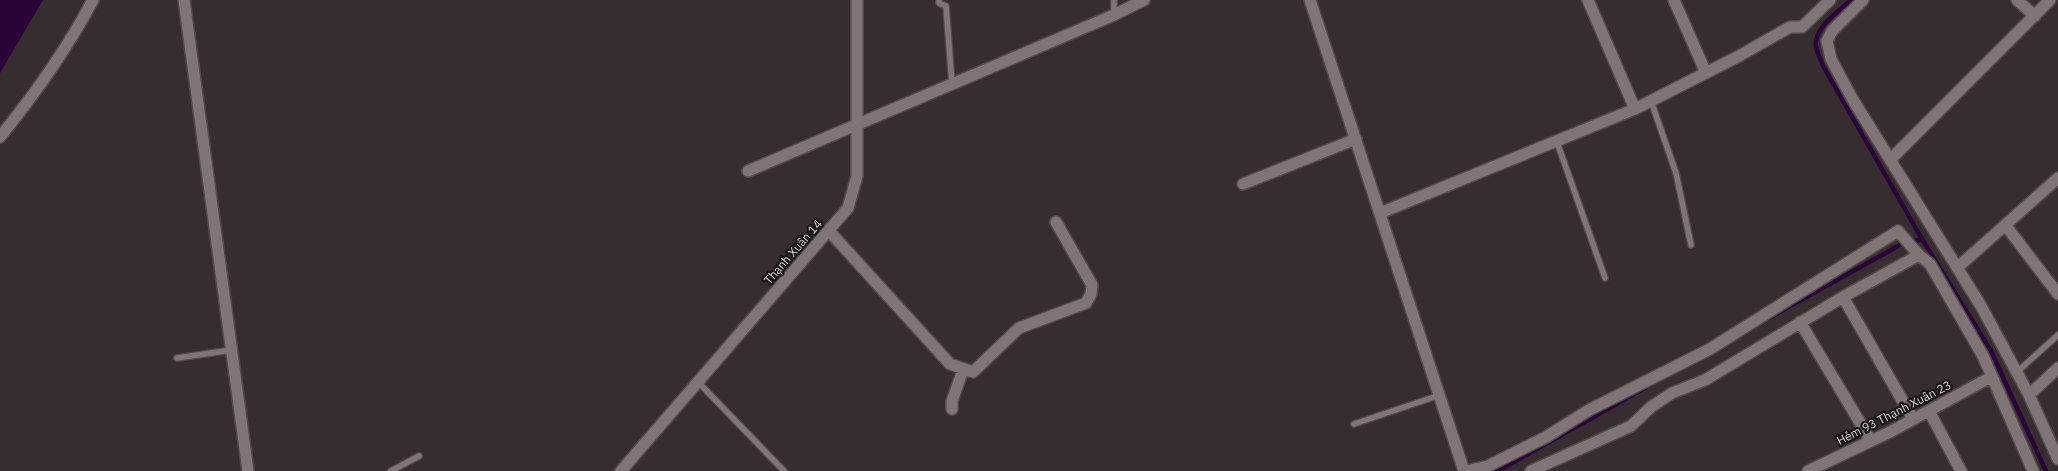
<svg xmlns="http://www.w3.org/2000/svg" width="2058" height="471" font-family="'IBM Plex Sans',sans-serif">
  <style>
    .water { fill: #2a0438 }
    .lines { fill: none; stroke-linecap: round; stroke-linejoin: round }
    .stream { stroke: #2a0438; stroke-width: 4.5 }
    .lane-casing { stroke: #524a4c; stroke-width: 8 }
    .street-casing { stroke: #524a4c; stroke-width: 14 }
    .lane { stroke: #807477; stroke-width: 5.5 }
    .street { stroke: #807477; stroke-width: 11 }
    .labels { text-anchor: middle; stroke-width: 4.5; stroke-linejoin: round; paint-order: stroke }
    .street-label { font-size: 12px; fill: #d8d1d3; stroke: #1b1618 }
  </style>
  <rect width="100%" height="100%" fill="#372c30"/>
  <!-- water -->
  <path class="water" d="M0,0H43L0,73Z"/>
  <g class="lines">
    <!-- stream -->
    <path class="stream" d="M1851,0C1839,11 1813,28 1816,47C1817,53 1821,60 1823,66L1922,239L1991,351L2046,471
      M1769,318L1900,245L1922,239
      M1498,471L1645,388"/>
    <defs>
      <path id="lane" d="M939,0V3L946,6L952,84
        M1114,0V15
        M1651,101L1676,173L1691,245
        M1557,142L1605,278
        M177,358L232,350
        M2017,372L2058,335
        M698,382L784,471
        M1354,424L1440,395
        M391,471L419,456"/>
      <path id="street" d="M184,0L248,471
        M1310,0L1464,471
        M1588,0L1635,109
        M1674,0L1706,73
        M1863,0L1832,31L1827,41L1831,59L1853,100L1981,306L2029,395L2058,459
        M2017,0L2035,16
        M0,137C35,94 67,49 93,0
        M1890,160L2050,0
        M748,171L1114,15L1144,0
        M1243,184L1356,139
        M1380,213L1635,109L1739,56L1790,27H1802L1830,0
        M2006,226L2058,294
        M829,231L950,364L973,372L1019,328L1086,303L1091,294L1092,285L1056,222
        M1957,268L2058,178
        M1843,297L1913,419
        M1800,322L1871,441
        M2029,395L2058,368
        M952,409V401L963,370
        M1929,411L1961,471
        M621,471L848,208L857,176V0
        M1466,471L1488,466L1546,437L1589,410L1710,349L1898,231L1919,255L1930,264L1983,356L2033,471
        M1531,471L1631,426L1651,407L1672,393L1705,380L1843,297L1919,255
        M1808,471L1890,432L1991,377"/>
    </defs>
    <!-- lane casing -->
    <use href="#lane" class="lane-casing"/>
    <!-- street casing -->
    <use href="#street" class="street-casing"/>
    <!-- lane -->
    <use href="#lane" class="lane"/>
    <!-- street -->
    <use href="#street" class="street"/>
  </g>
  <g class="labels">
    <!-- street labels -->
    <g class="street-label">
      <text transform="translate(793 252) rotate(-49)" y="4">Thạnh Xuân 14</text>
      <text transform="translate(1894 413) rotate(-27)" y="4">Hẻm 93 Thạnh Xuân 23</text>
    </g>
  </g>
</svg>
